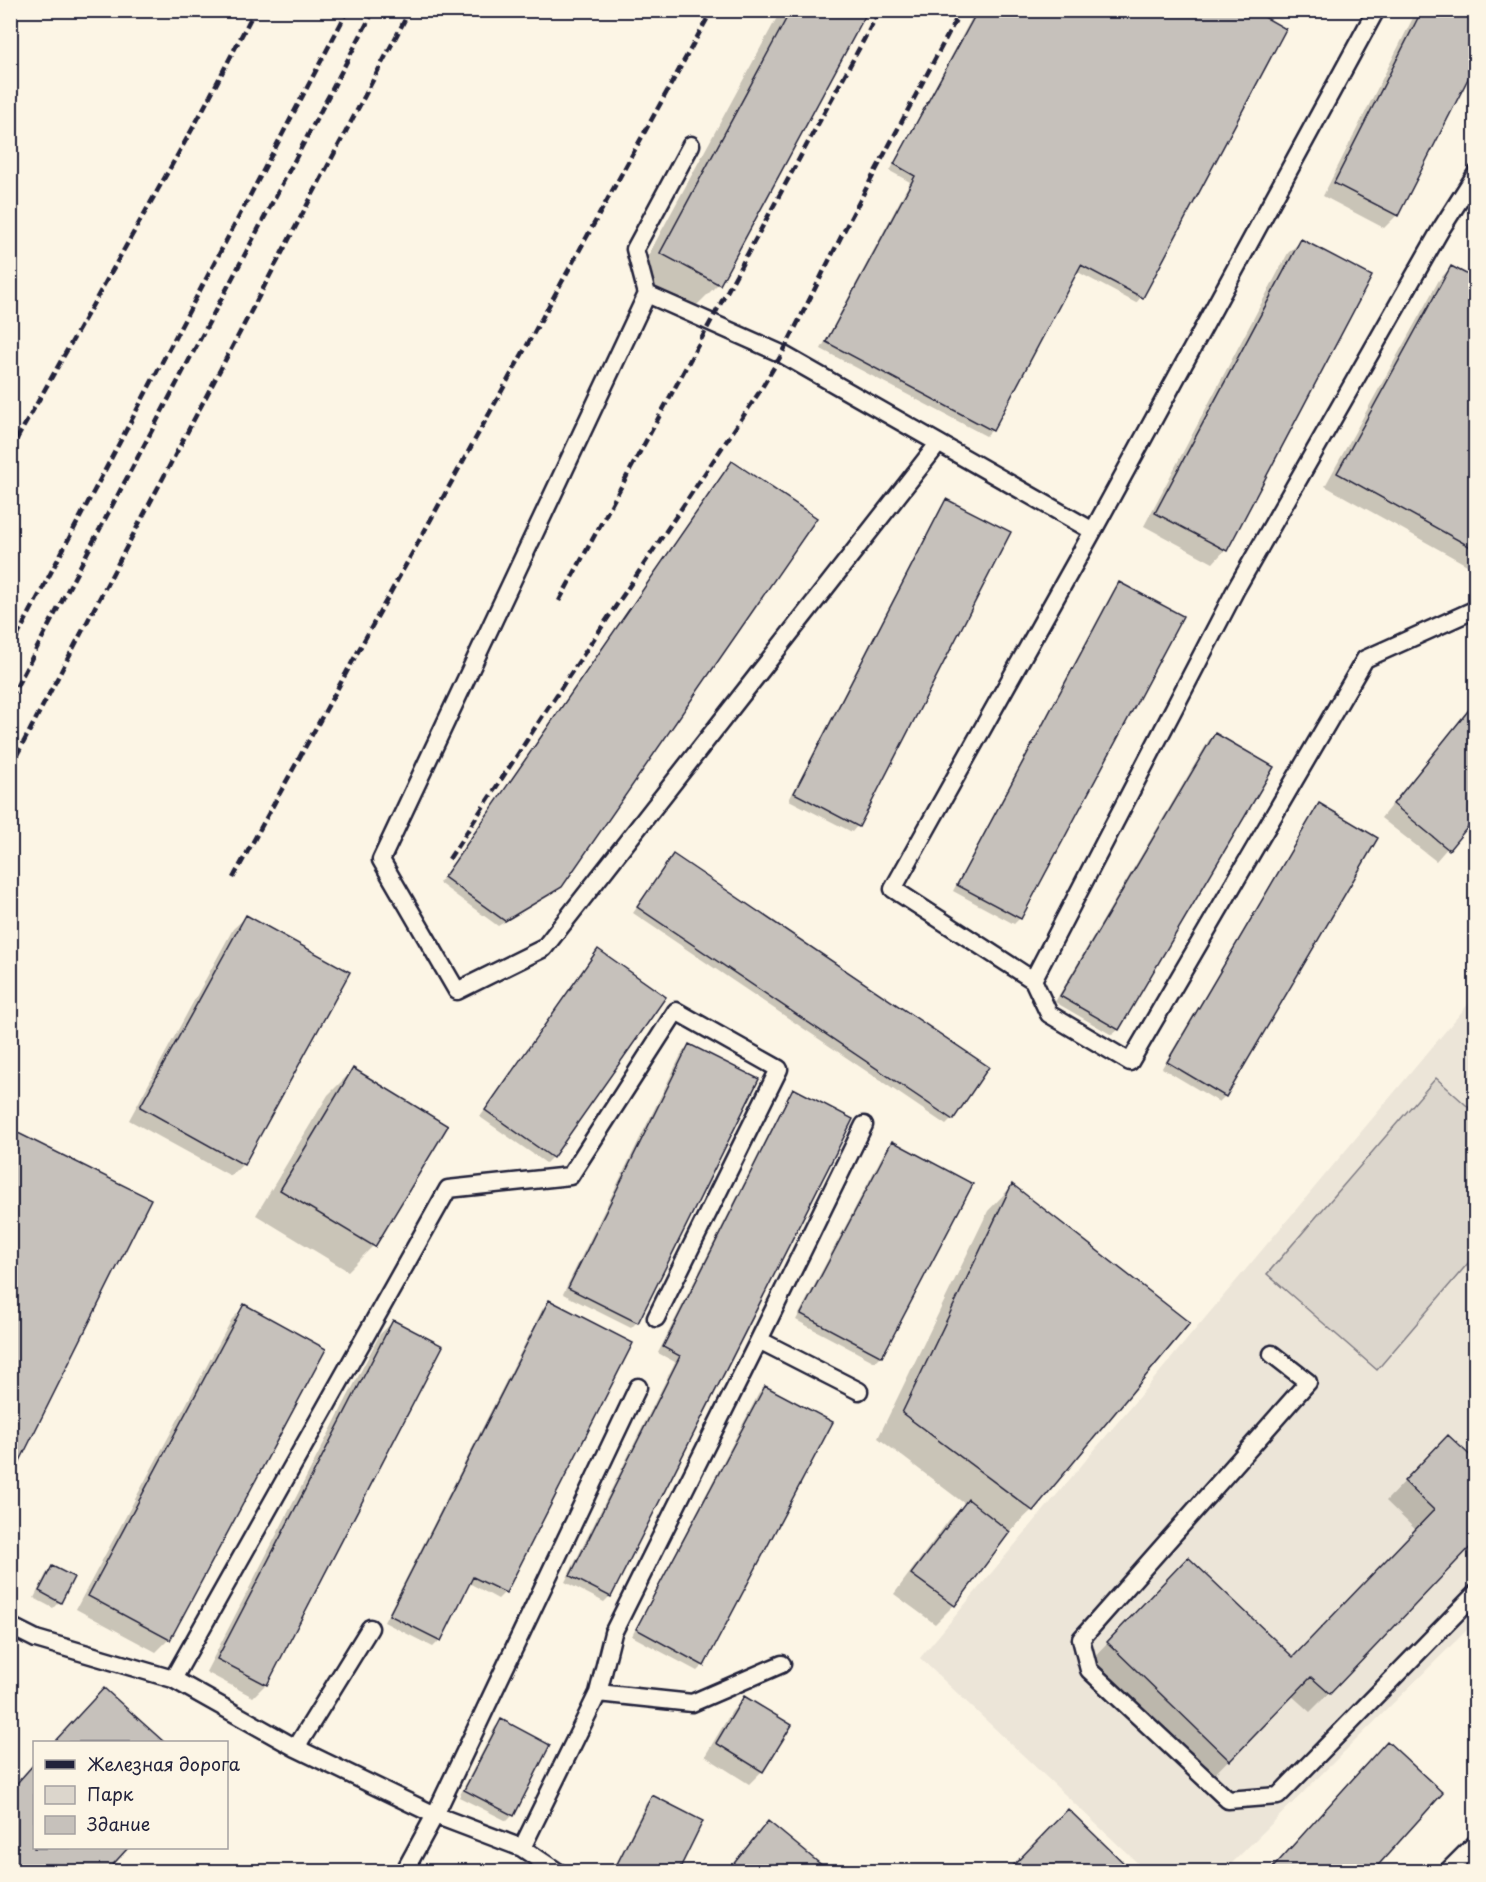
<svg xmlns="http://www.w3.org/2000/svg" width="1486" height="1882" font-family="'Playpen Sans',sans-serif">
  <style>
    .built { fill: #ece5d8 }
    .green { fill: #dcd6cc; stroke: #7f7c84; stroke-width: 1.5 }
    .shadow { fill: #0003 }
    .building { fill: #c6c1bb; stroke: #22223b; stroke-width: 1.5 }
    .lines { fill: none; stroke-linecap: round; stroke-linejoin: round }
    .lane-casing { stroke: #22223b; stroke-width: 21 }
    .lane { stroke: #fcf5e5; stroke-width: 16 }
    .rail { stroke: #22223b; stroke-width: 4.5; stroke-dasharray: 9 4.5; stroke-linecap: butt }
  </style>
  <rect width="100%" height="100%" fill="#fcf5e5"/>
  <filter id="ink" filterUnits="userSpaceOnUse"><feTurbulence type="fractalNoise" baseFrequency=".0167" numOctaves="2"/><feDisplacementMap in="SourceGraphic" scale="12" xChannelSelector="R" yChannelSelector="G"/><feConvolveMatrix kernelMatrix="1 2 1 2 8 2 1 2 1" color-interpolation-filters="sRGB"/></filter>
  <g filter="url(#ink)">
    <!-- built -->
    <path class="built" d="M1470,1002L1476,1006L1475,1622L1224,1871H1146L920,1658Z"/>
    <!-- green -->
    <path class="green" d="M1436,1078L1475,1113V1255L1377,1370L1267,1274Z"/>
    <!-- shadow -->
    <path class="shadow" d="M781,10H853L718,284L693,309L636,278Z
      M976,10H1249L1141,297L1136,303L1076,271L992,430L986,436L821,349L910,182L890,171Z
      M1417,10H1476L1397,215L1384,228L1323,196Z
      M1301,241L1370,277L1225,550L1213,563L1144,526L1288,253Z
      M1451,267L1476,281V570L1325,486L1439,280Z
      M732,463L560,886L554,893L498,926L439,883Z
      M946,501L857,826L852,832L789,800L941,507Z
      M1119,583L1020,918L1014,924L953,891L1114,589Z
      M1476,700V815L1436,861L1381,818Z
      M1215,735L1272,768L1118,1030L1112,1035L1055,1002L1209,740Z
      M1320,805L1225,1096L1219,1102L1162,1068L1314,811Z
      M674,856L987,1067L952,1119L946,1125L633,913Z
      M246,917L243,1164L231,1176L129,1120L233,929Z
      M598,951L552,1157L546,1163L480,1117Z
      M689,1045L637,1322L631,1328L563,1294L683,1051Z
      M353,1070L373,1246L348,1271L256,1215L328,1095Z
      M794,1090L610,1596L604,1602L565,1582L675,1362L658,1353L788,1096Z
      M892,1143L881,1356L875,1362L796,1320L886,1149Z
      M1012,1186L1187,1323L1032,1510L1006,1535L954,1605L935,1624L894,1594L949,1520L965,1504L878,1438L988,1211Z
      M549,1302L631,1344L504,1593L498,1599L469,1583L439,1641L433,1647L384,1622L543,1308Z
      M245,1306L169,1639L156,1652L76,1609L232,1319Z
      M393,1322L266,1684L253,1697L206,1672L380,1334Z
      M765,1387L703,1665L697,1671L632,1636L759,1393Z
      M1429,1456L1476,1463L1329,1693L1310,1712L1291,1695L1210,1779L1089,1662L1169,1578L1293,1659L1416,1530L1386,1501Z
      M52,1568L59,1602L53,1608L34,1598L46,1574Z
      M104,1690L162,1742H56Z
      M745,1698L762,1771L749,1784L705,1756L732,1711Z
      M501,1721L513,1815L507,1821L459,1797L495,1727Z
      M1387,1743L1370,1872H1269L1362,1768Z
      M34,1766V1848H126L104,1872H10V1792Z
      M652,1797L676,1872H612L646,1803Z"/>
    <!-- building -->
    <path class="building" d="M791,10H856L865,16L720,285L660,253Z
      M978,10H1252L1286,29L1143,298L1081,265L993,431L826,342L915,176L894,164Z
      M1422,10H1476V63L1398,216L1334,183Z
      M1301,239L1372,276L1227,551L1155,513Z
      M1451,266L1476,279V550L1337,473Z
      M732,461L817,518L562,887L505,921L444,877Z
      M946,499L1011,532L859,827L794,793Z
      M1119,582L1183,616L1021,919L957,885Z
      M1476,701V817L1449,850L1393,804Z
      M1215,733L1274,767L1119,1030L1060,996Z
      M1319,803L1378,838L1226,1097L1167,1062Z
      M673,854L989,1067L953,1120L637,907Z
      M246,915L350,972L244,1165L140,1107Z
      M598,949L666,997L553,1158L485,1110Z
      M689,1044L759,1079L638,1323L568,1288Z
      M353,1068L448,1126L375,1247L280,1190Z
      M793,1088L853,1119L611,1597L570,1576L680,1356L663,1347Z
      M16,1132L151,1199L10,1481V1143Z
      M892,1141L973,1184L882,1357L801,1314Z
      M1012,1184L1190,1323L1033,1511L902,1413Z
      M549,1300L633,1343L506,1593L473,1577L441,1641L389,1615Z
      M244,1304L326,1349L170,1640L88,1596Z
      M393,1320L443,1346L267,1685L217,1659Z
      M765,1386L833,1422L704,1666L636,1629Z
      M1448,1435L1476,1461V1541L1330,1694L1311,1677L1230,1761L1107,1642L1188,1557L1293,1657L1434,1510L1404,1481Z
      M968,1499L1010,1532L955,1606L911,1574Z
      M52,1566L74,1577L61,1603L39,1591Z
      M104,1688L164,1742H54Z
      M744,1696L792,1725L763,1772L716,1743Z
      M501,1719L550,1745L514,1816L464,1790Z
      M1387,1741L1443,1793L1372,1872H1269Z
      M34,1764V1848H128L106,1872H10V1791Z
      M652,1795L703,1821L678,1872H613Z
      M1068,1809L1133,1872H1007Z
      M768,1821L830,1872H727Z"/>
    <g class="lines">
      <defs>
        <path id="lane" d="M1376,10L1093,531L893,889L1033,980L1049,1014L1130,1062L1365,659L1476,609
          M691,145L635,249L647,294L381,860L457,991L544,948L938,444
          M647,294L782,354L1093,531
          M1033,980L1236,589L1441,229L1476,174
          M759,1340L859,1391
          M1272,1354L1308,1382L1081,1639L1089,1670L1228,1800L1278,1796L1476,1593
          M10,1626L36,1639L173,1679
          M598,1693L692,1703L782,1664
          M296,1748L370,1628
          M522,1848L598,1693L613,1633L759,1340L864,1125
          M404,1872L435,1815L638,1387
          M558,1872L522,1848L435,1815L296,1748L173,1679L448,1189L570,1176L676,1011L779,1069L656,1318
          M1447,1872L1476,1843"/>
      </defs>
      <!-- lane casing -->
      <use href="#lane" class="lane-casing"/>
      <!-- lane -->
      <use href="#lane" class="lane"/>
      <!-- rail -->
      <path class="rail" d="M10,451L199,117L255,10
        M559,601L880,10
        M10,650L348,10
        M10,699L374,10
        M10,768L410,10
        M449,859L569,676L758,394L782,354L850,219L961,10
        M233,878L712,10"/>
    </g>
  </g>
  <!-- margin -->
  <rect width="1486" height="1882" fill="none" stroke="#fcf5e5" stroke-width="36"/>
  <rect x="18" y="18" width="1450" height="1846" fill="none" stroke="#22223b" stroke-width="2" filter="url(#ink)"/>
  <!-- legend -->
  <rect x="33" y="1741" width="195" height="108" fill="#fcf5e5" stroke="#a5a1a1" stroke-width="1.5"/>
  <rect x="45" y="1760" width="30" height="9" fill="#22223b" stroke="#a5a1a1" stroke-width="1.5"/>
  <text x="87" y="1771" font-size="18" fill="#22223b">Железная дорога</text>
  <rect x="45" y="1786" width="30" height="18" fill="#dcd6cc" stroke="#a5a1a1" stroke-width="1.5"/>
  <text x="87" y="1801" font-size="18" fill="#22223b">Парк</text>
  <rect x="45" y="1816" width="30" height="18" fill="#c6c1bb" stroke="#a5a1a1" stroke-width="1.5"/>
  <text x="87" y="1831" font-size="18" fill="#22223b">Здание</text>
</svg>
